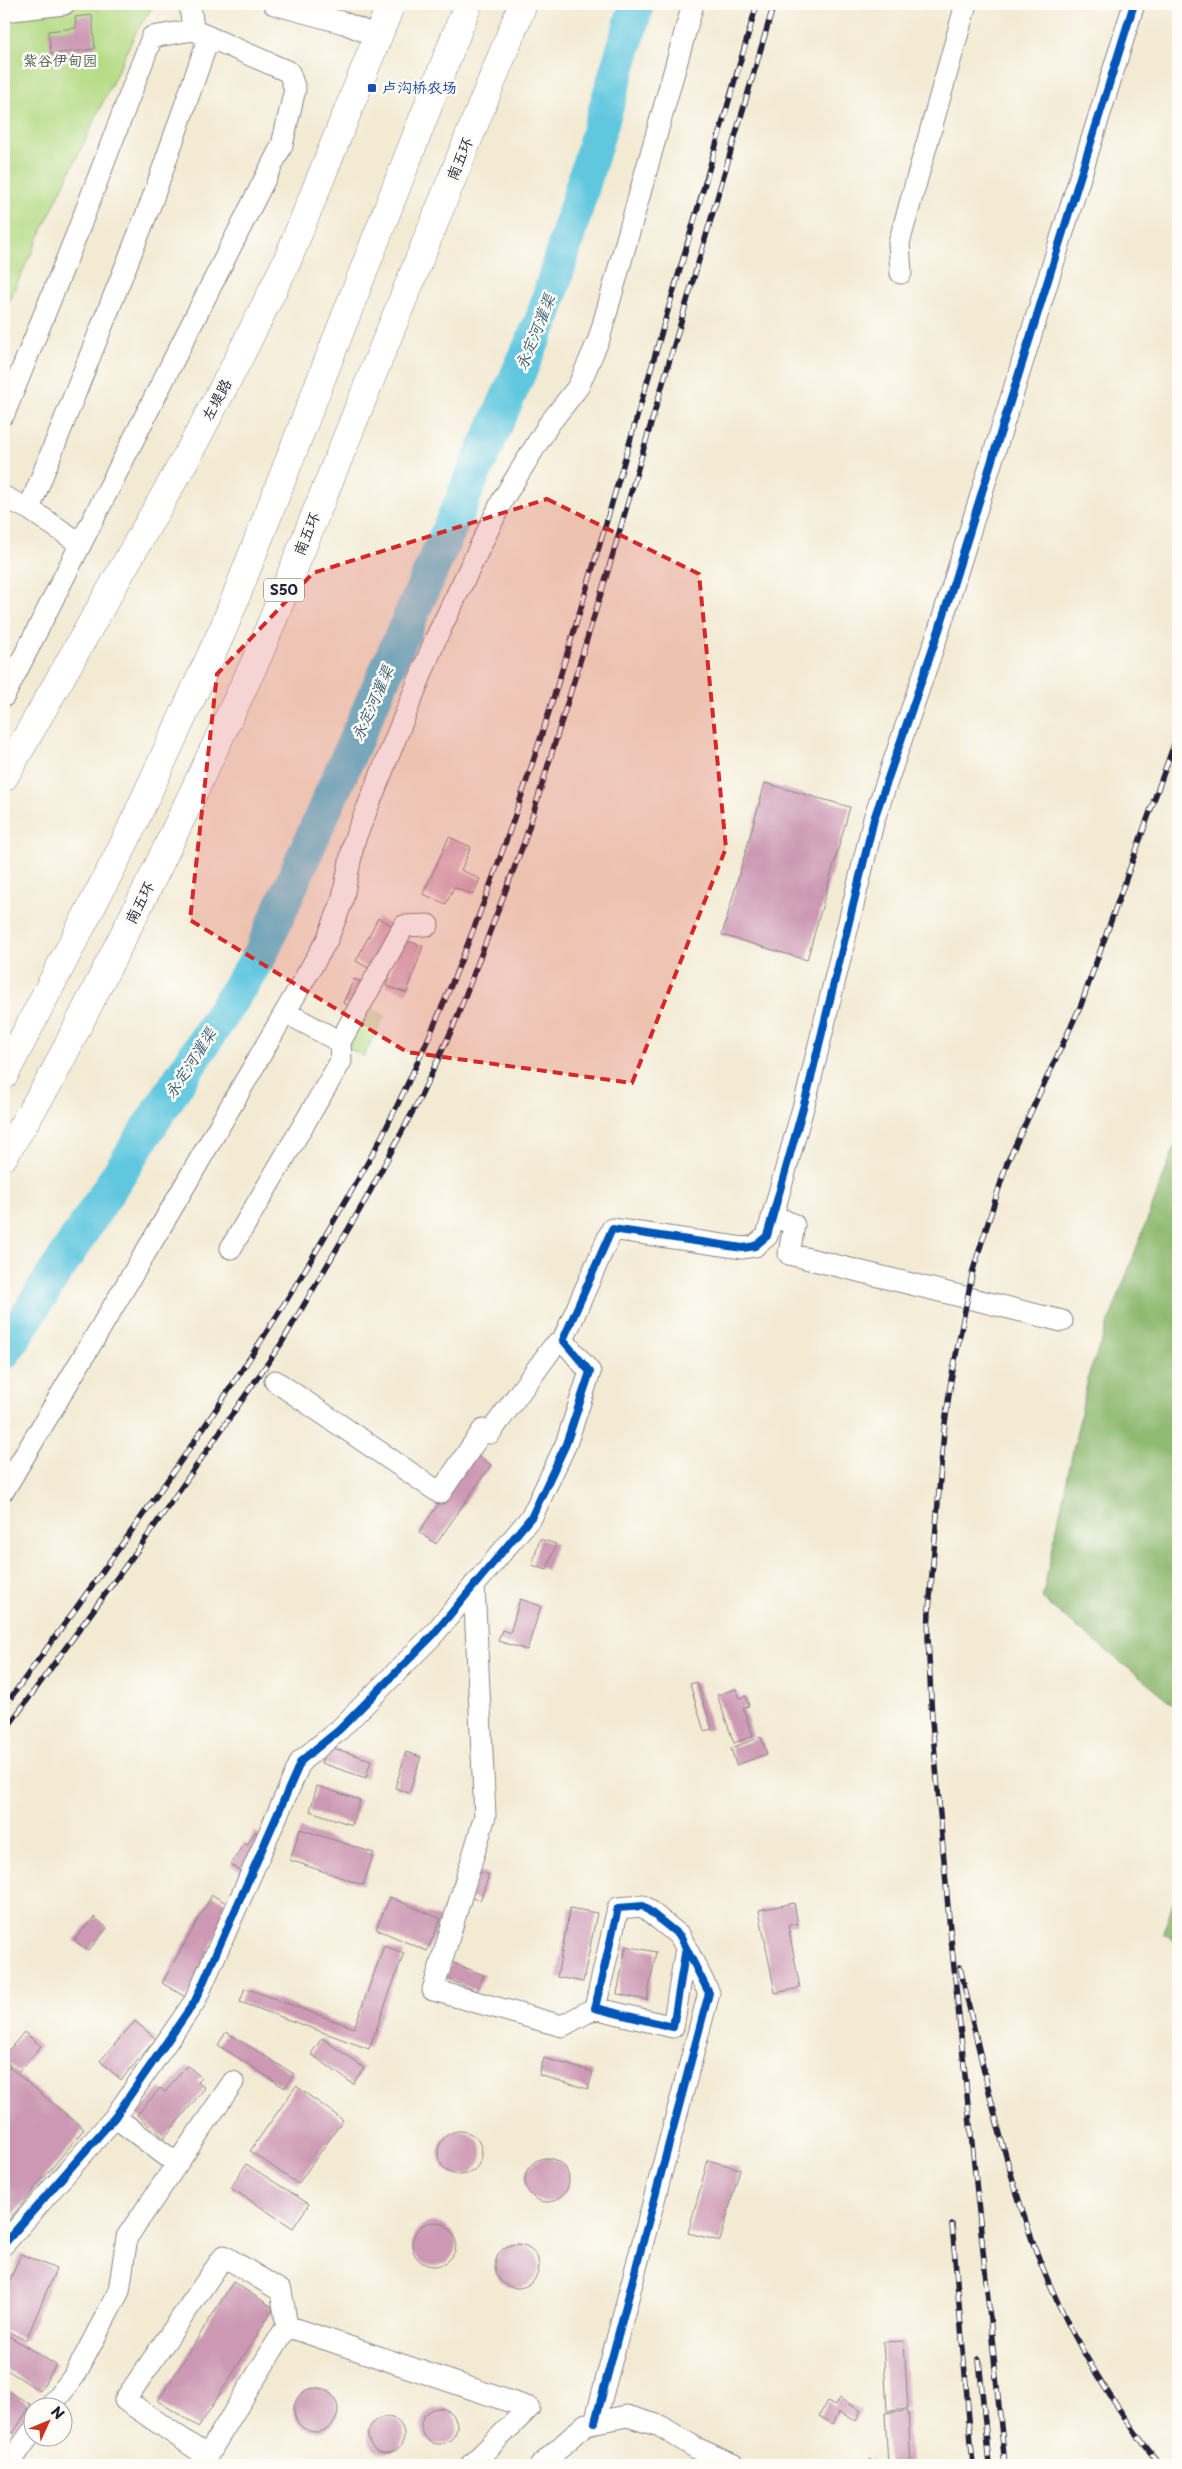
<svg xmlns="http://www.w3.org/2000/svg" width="1182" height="2469" font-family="'Playpen Sans','LXGW WenKai TC',sans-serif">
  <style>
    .green { fill: #b4da83; stroke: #6b7e5f }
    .forest { fill: #8fba71; stroke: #586e56 }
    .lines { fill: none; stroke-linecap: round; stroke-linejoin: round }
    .river { stroke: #61c7df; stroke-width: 35 }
    .building { fill: #cc98b3 }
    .minor-casing { stroke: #8a8687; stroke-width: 23 }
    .major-casing { stroke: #8a8687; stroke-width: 29 }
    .highway-casing { stroke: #8a8687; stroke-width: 29 }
    .minor { stroke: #fff; stroke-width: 21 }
    .major { stroke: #fff; stroke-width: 28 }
    .highway { stroke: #fff; stroke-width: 28 }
    .rail-casing { stroke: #22223b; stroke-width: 5.5 }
    .rail { stroke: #fdfcf7; stroke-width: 4; stroke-dasharray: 11; stroke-linecap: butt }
    .cycleway-casing { stroke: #fdfcf7; stroke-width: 11 }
    .cycleway { stroke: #0057b8; stroke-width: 8 }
    .marked { fill: #d62828; fill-opacity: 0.2; stroke: #d62828; stroke-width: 4; stroke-dasharray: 10 6; stroke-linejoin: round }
    .transit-dot { fill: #1a4fb4; stroke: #fdfcf7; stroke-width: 2 }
    .labels { text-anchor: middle; stroke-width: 5; stroke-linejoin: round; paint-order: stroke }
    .shield { fill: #fdfcf7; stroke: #646373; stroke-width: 1 }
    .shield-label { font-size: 14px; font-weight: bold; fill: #22223b }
    .park-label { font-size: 15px; fill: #4e5951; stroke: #fdfcf7 }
    .transit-label { font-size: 15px; fill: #164399; stroke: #fdfcf7; text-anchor: start }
    .street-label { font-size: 15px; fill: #22223b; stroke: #fdfcf7 }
    .water-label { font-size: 16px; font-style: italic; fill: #385c74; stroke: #fdfcf7 }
  </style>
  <rect width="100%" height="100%" fill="#fdfcf7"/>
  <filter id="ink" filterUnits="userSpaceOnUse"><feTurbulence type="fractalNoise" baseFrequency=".02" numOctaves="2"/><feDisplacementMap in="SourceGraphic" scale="10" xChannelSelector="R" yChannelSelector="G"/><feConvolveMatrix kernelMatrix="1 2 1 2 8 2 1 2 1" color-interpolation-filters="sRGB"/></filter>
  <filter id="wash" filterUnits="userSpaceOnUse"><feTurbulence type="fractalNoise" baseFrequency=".0096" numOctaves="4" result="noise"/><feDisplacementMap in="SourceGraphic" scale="20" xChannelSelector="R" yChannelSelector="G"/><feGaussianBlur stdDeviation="1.12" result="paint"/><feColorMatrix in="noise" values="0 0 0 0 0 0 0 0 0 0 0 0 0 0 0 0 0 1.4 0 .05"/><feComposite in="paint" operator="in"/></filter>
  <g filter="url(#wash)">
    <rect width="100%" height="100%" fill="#f3ead3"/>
    <!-- green -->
    <path class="green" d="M4,4H155L137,30L4,311Z
      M367,1008L384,1016L364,1056L348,1048Z"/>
    <!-- forest -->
    <path class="forest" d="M1178,1138V1708L1042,1599L1089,1374Z
      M1178,1887V1943L1163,1933Z"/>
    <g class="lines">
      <!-- river -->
      <path class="river" d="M4,1352L260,955L543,318L637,4"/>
    </g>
    <g id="blocks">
      <!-- building -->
      <path class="building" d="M92,15L95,49L51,54L48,31L76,28L75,17Z
        M765,783L850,807L807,960L722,935Z
        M449,837L471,847L461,870L480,879L473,895L454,887L446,904L423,894Z
        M378,918L395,927L372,970L356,961Z
        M402,939L423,946L407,993L386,986Z
        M354,979L366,984L355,1008L343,1003Z
        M474,1453L491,1465L436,1544L419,1532Z
        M540,1539L556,1544L547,1570L532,1565Z
        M520,1599L541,1606L527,1650L498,1641L502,1630L510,1633Z
        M697,1682L712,1729L704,1731L690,1684Z
        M736,1689L740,1698L746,1696L749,1706L743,1708L753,1736L734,1743L717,1695Z
        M761,1737L767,1754L736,1765L731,1748Z
        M327,1746L371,1760L366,1778L321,1763Z
        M406,1752L421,1757L409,1793L395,1788Z
        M317,1786L360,1800L352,1825L310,1811Z
        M300,1829L374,1853L363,1885L290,1860Z
        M255,1832L265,1838L244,1873L231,1865L244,1843L247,1845Z
        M477,1871L489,1875L480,1901L469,1897Z
        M212,1895L230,1905L187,1998L162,1983Z
        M390,1897L441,1919L427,1951L376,1929Z
        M794,1903L798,1924L788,1925L800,1988L775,1993L759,1910Z
        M570,1908L597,1913L583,1982L557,1977Z
        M94,1917L107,1928L88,1951L74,1940Z
        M384,1946L404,1953L369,2049L240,2002L245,1988L354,2028Z
        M626,1946L656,1952L647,2000L617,1994Z
        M451,1962L484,1975L477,1991L445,1978Z
        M135,2021L156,2039L121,2080L100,2061Z
        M24,2032L41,2046L19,2072L4,2060V2056Z
        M226,2032L294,2074L285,2088L218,2045Z
        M322,2038L364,2068L353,2084L311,2054Z
        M544,2058L593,2072L588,2089L539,2075Z
        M4,2063L84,2129L4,2226Z
        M187,2065L201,2077L197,2081L205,2088L164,2138L137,2115L160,2088L165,2092Z
        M296,2086L343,2120L298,2184L250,2151Z
        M438 2153a22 22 0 1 1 44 0a22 22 0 1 1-44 0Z
        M525 2180a22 22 0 1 1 44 0a22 22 0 1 1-44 0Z
        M708,2160L740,2169L720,2241L688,2233Z
        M246,2164L309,2204L293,2228L231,2188Z
        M412 2244a22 22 0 1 1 44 0a22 22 0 1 1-44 0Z
        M495 2266a22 22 0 1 1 44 0a22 22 0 1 1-44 0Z
        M21,2254L56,2269L26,2340L4,2330V2294Z
        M233,2282L274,2308L199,2427L158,2401Z
        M4,2333L56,2365L40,2391L4,2368Z
        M904,2341L908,2409L887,2411L883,2342Z
        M294 2410a22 22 0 1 1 44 0a22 22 0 1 1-44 0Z
        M4,2388L31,2405L14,2432L4,2426Z
        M839,2398L861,2411L856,2421L839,2412L833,2424L819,2416L827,2402L835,2406Z
        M421 2426a18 18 0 1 1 36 0a18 18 0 1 1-36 0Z
        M908,2411L911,2465H888L885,2413Z
        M368 2435a18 18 0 1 1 36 0a18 18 0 1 1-36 0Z
        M871,2459L877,2465H864Z
        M262,2461L269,2462L278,2465H253Z"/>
    </g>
  </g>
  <g filter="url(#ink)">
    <use href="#blocks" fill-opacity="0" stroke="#8a8687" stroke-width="1"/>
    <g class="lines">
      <defs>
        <path id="minor" d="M274,4L344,23L379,37
          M4,11L64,4
          M901,273L899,243L966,4
          M4,414L76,236L152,37L193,30
          M4,497L29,509
          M81,544L29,509L151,203L209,37
          M4,696L282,145L295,89L289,72L193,30L190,4
          M285,1012L340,1042
          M773,1215L794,1225L789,1254L1062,1321
          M231,1248L341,1061L340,1042L404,926L428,925
          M275,1381L440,1493L483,1430L490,1433L553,1347L563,1340
          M4,1490L166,1218L327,940L342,902L354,841L436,638L503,499L549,424L578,387L599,339L693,4
          M474,1585L485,1816L433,1990L562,2026L595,2008
          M115,2117L177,2164
          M4,2244L115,2117L195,2001L301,1761L339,1730L433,1635L532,1516L566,1444L590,1372L563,1340L612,1229L743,1248L755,1246L767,1236L808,1090L874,819L939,630L1134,4
          M287,2326L529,2408L471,2465
          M51,2406L75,2375L119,2291L127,2237L233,2082
          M595,2422L709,1993L680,1936L643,1906L618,1908L595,2008L673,2027L686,1948
          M8,2465L32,2432
          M201,2465L207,2456L287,2326L281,2291L224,2256L125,2400L207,2456
          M541,2465L586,2424L627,2416L660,2426L696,2448L734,2465"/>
        <path id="major" d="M4,777L187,456L238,360L287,261L391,4"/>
        <path id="highway" d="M4,1075L123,846L224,627L468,4
          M4,1156L51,1079L157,869L258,656L523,4"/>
      </defs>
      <!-- minor casing -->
      <use href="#minor" class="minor-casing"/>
      <!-- major casing -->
      <use href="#major" class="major-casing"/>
      <!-- highway casing -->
      <use href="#highway" class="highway-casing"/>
      <!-- minor -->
      <use href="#minor" class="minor"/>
      <!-- major -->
      <use href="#major" class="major"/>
      <!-- highway -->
      <use href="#highway" class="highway"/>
      <defs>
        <path id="rail" d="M4,1707C117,1552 232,1397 328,1231C347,1198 367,1166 384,1132C485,933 549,717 612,503C660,336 710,170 757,4
          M4,1732L144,1541L281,1344L366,1199L421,1096L454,1025L525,840L607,574L774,4
          M960,1967C980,2054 999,2142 1028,2228C1056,2313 1104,2394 1160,2465
          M952,2224L973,2465
          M979,2359L989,2465
          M1005,2465L949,1919L932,1720L928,1637L929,1610L944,1431L951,1380L973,1270L1007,1163L1081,1005L1178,733"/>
      </defs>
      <!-- rail casing -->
      <use href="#rail" class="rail-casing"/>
      <!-- rail -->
      <use href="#rail" class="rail"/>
      <defs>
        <path id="cycleway" d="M4,2244L115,2117L195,2001L301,1761L339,1730L433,1635L532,1516L566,1444L590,1372L563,1340L612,1229L743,1248L755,1246L767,1236L808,1090L874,819L939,630L1134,4
          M595,2422L709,1993L680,1936L643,1906L618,1908L595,2008L673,2027L686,1948"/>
      </defs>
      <!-- cycleway casing -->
      <use href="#cycleway" class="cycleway-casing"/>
      <!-- cycleway -->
      <use href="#cycleway" class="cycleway"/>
    </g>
  </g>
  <!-- marked area -->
  <path class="marked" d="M547,499L699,574L726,848L632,1083L407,1052L190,920L217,674L313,573Z"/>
  <!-- markers -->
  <rect class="transit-dot" x="367" y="83" width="10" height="10" rx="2.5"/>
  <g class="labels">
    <!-- shield labels -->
    <rect class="shield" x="264" y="578.5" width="40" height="23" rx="4"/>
    <g class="shield-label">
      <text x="284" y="595">S50</text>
    </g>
    <!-- park labels -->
    <g class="park-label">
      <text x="60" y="66">紫谷伊甸园</text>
    </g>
    <!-- transit labels -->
    <g class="transit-label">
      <text x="382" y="93">卢沟桥农场</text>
    </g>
    <!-- street labels -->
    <g class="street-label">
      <text transform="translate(460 159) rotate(-68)" y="5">南五环</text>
      <text transform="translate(217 400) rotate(-62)" y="5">左堤路</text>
      <text transform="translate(307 534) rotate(-68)" y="5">南五环</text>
      <text transform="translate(140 903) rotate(-63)" y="5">南五环</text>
    </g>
    <!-- water labels -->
    <g class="water-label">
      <text transform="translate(535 332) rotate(-68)" y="6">永定河灌渠</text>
      <text transform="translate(372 703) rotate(-66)" y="6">永定河灌渠</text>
      <text transform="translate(190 1063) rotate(-57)" y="6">永定河灌渠</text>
    </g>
  </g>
  <!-- margin -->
  <rect width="1182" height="2469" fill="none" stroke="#fdfcf7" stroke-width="20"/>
  <!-- north arrow -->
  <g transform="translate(48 2422) rotate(46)"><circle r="24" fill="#fdfcf7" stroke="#a5a5ac"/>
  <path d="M0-4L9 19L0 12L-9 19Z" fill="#c8321e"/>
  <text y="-8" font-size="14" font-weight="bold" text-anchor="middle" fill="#22223b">N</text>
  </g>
</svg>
